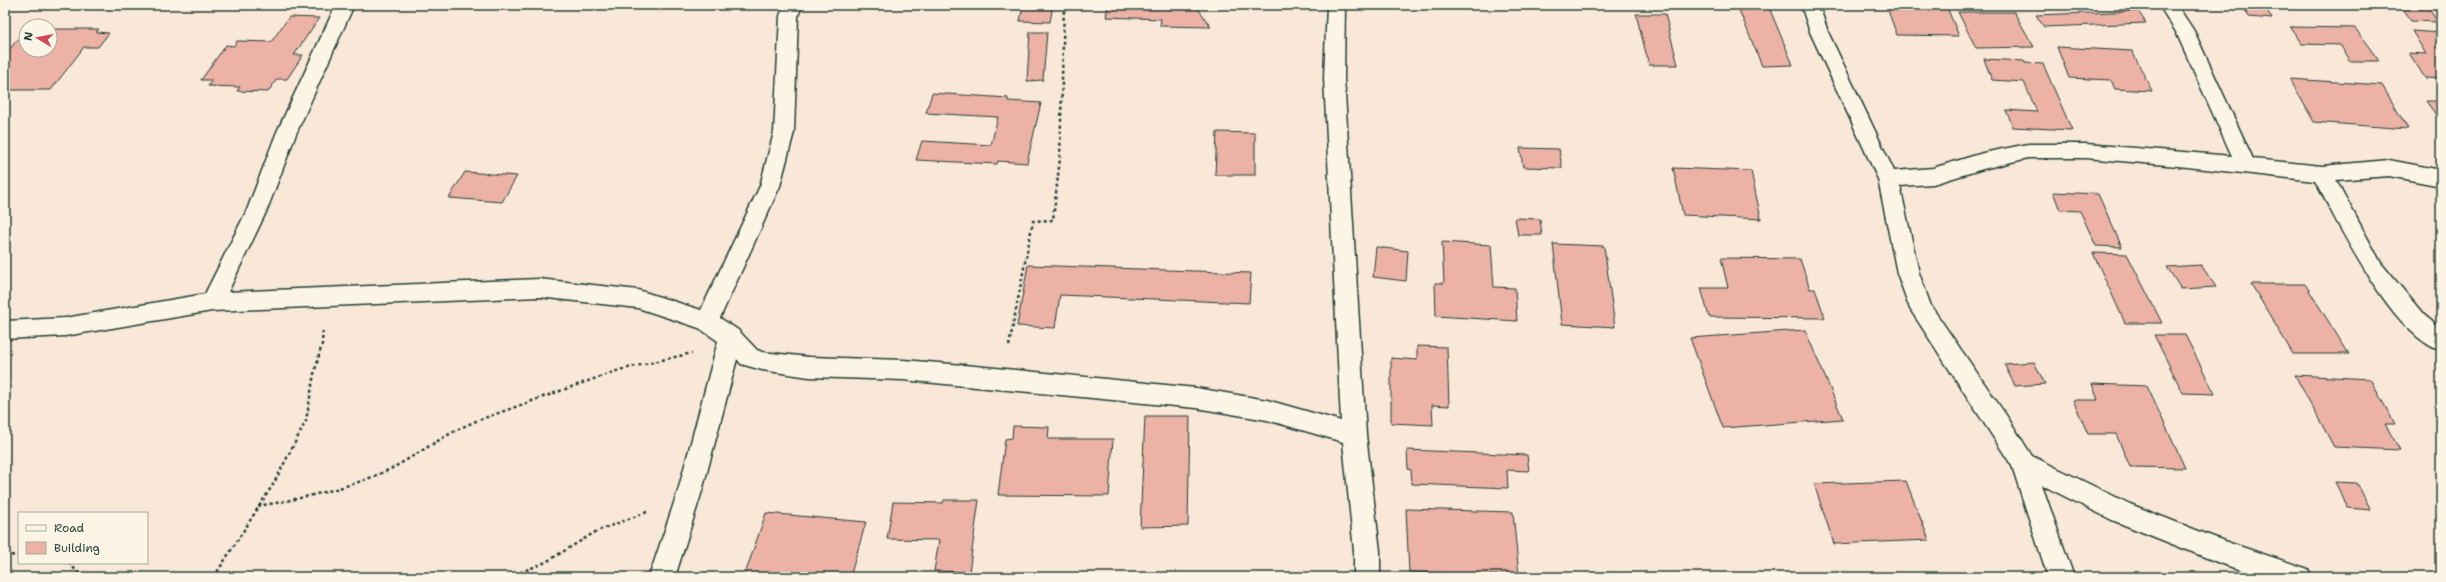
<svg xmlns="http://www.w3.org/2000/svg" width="2446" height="582" font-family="'Shantell Sans',sans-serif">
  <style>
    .building { fill: #ecb2a6; stroke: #1f3d34 }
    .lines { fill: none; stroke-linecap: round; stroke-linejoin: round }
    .street-casing { stroke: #1f3d34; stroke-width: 3 }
    .path { stroke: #1f3d34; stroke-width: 2.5; stroke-dasharray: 3 3; stroke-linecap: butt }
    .street { fill: #fcf5e5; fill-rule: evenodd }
  </style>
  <rect width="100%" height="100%" fill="#f9e8d8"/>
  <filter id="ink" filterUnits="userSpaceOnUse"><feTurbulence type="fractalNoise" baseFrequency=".025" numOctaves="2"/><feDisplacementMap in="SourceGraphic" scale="8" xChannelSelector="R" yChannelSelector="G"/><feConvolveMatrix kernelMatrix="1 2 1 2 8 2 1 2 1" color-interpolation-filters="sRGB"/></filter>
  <g filter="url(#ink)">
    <!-- building -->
    <path class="building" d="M1023,5H1053L1050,22L1020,21Z
      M1108,5H1200L1199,10L1211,27L1160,26L1161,19L1106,17Z
      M1737,5H1768L1793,65L1762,66Z
      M1886,5H1946L1959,36L1897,35Z
      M2242,5L2265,7L2272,19L2249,17Z
      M2399,5H2426L2438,22L2411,21Z
      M2138,11L2146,23L2044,27L2036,15Z
      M1958,12H2014L2034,47L1976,48Z
      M1636,14H1665L1678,65H1649Z
      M289,17L319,18L294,55H303L287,79H277L268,92L237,91L240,87L208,86L212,80H201L226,45L234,46L237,41L271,42Z
      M2290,27L2355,28L2379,61H2351L2340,45L2302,44Z
      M50,29H99L96,32L109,33L98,47H84L51,90H5V55L17,40L26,39V50H50Z
      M2412,31L2441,33V79L2425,78L2409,53L2426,54Z
      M1030,32H1047L1043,80L1027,81Z
      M2057,47L2132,51L2152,91L2115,89L2111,80L2069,78Z
      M1984,59L2024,61L2025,63L2043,64L2072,130L2013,127L2006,110L2037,112L2024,82L1992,80Z
      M2290,79L2382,85L2408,129L2314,122Z
      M932,93L1008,98V101L1041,103L1027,163L998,161L997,164L916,160L922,141L991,145L998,117L926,113Z
      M2426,101H2441V122Z
      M1217,132L1255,133V175H1215Z
      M1520,148L1559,149L1562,168L1523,167Z
      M1673,168L1751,171L1761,219L1683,215Z
      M465,172L517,176L502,202L449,198Z
      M2053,192L2098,194L2122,247L2096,246L2080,211L2060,210Z
      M1515,218L1540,219L1542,235H1518Z
      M1442,242L1491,245L1494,287L1515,288L1517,321L1436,316L1435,283H1444Z
      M1553,244L1604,246L1615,327L1562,324Z
      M1376,247L1408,251L1406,281L1373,277Z
      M2093,253L2127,254L2162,323H2125Z
      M1721,258L1800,259L1810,289H1815L1825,318L1709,317L1701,288H1728Z
      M1028,265L1251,273L1249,303L1060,295L1055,328L1017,326Z
      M2201,265L2216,287L2181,289L2167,267Z
      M2251,284H2305L2349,354H2293Z
      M1805,330L1843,419L1723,428L1690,338Z
      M2154,335H2185L2215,394L2183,393Z
      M1417,346L1447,347L1449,406L1432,405L1433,425L1391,423V358L1417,360Z
      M2034,362L2045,384L2015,386L2004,364Z
      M2295,375L2370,379L2395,424H2385L2400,450L2334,447Z
      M2092,384L2147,386L2185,468L2130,467L2116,434H2088L2073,400H2098Z
      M1145,416H1190L1188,526L1140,527Z
      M1013,426L1049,427L1048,439H1113L1109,496L998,495L1005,439L1012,438Z
      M1407,450L1527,455L1529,471L1507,470L1508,488L1412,484L1411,470L1408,469Z
      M1906,481L1929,540L1834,544L1814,484Z
      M2335,482L2357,483L2371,510L2348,508Z
      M944,500H979L969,572L934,571L939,540L887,539L893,502L943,503Z
      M1406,509L1513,512L1519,576L1409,572Z
      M766,513L866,522L850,577H744Z"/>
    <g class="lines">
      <defs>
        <path id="street" d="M336,5H354L296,134L267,210L228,292L539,279L638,290L701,310L760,186L774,132L780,16L784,5H802L798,16L794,132L780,186L720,318L738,330L757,350L762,352L809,357L903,360L975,366L1196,388L1267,400L1341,421L1324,78L1327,5H1345L1344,78L1366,435L1380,551V577H1354V551L1343,442L1267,420L1196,408L903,380L809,377L762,370L741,364L737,359L702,491L675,577H649L678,491L718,341L699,328L638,308L539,297L212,311L65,336L5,339V321L65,318L205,294L247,210L276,134Z
          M1801,5H1819L1828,32L1894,171L1933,168L1983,153L2028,144H2086L2232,156L2176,32L2159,5H2177L2194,31L2253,159L2322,166L2389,160L2441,170V186L2389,176L2336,180L2381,263L2424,315L2441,329V351C2391,334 2340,226 2315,181L2178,166L2086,158H2028L1983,169L1933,184L1900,186L1919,273L1931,306L2008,418L2032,456L2130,504L2224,541L2308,569L2312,577H2263L2222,564L2112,520L2042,485L2074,577H2048L2012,466L1910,309L1897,273L1878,179L1810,32Z"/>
      </defs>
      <!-- street casing -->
      <use href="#street" class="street-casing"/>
      <!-- path -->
      <path class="path" d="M1009,346L1033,221L1053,220L1060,158L1064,5
        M258,506C297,500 362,485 396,466C423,451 447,433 476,421L619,370L692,353
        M5,556L19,555
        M69,563L82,577
        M214,577L274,483L306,421L314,374L322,344L323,328
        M509,577L546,562L597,531L647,512"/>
      <!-- street -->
      <use href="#street" class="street"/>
    </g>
  </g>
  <!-- margin -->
  <rect width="2446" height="582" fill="none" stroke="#fcf5e5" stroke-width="20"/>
  <rect x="10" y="10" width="2426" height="562" fill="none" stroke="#1f3d34" stroke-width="1.5" filter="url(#ink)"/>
  <!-- legend -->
  <rect x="18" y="512" width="130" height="52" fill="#fcf5e5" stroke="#a4ab9e"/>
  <rect x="26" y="525" width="20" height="6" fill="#fcf5e5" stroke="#a4ab9e"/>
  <text x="54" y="532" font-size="12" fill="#1f3d34">Road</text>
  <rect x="26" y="542" width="20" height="12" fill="#ecb2a6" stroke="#a4ab9e"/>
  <text x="54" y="552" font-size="12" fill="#1f3d34">Building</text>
  <!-- north arrow -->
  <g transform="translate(38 38) rotate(280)"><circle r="19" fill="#fcf5e5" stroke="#a4ab9e"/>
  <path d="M0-3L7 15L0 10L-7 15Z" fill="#d1495b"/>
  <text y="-6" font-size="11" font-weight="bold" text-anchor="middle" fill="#1f3d34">N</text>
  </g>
</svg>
